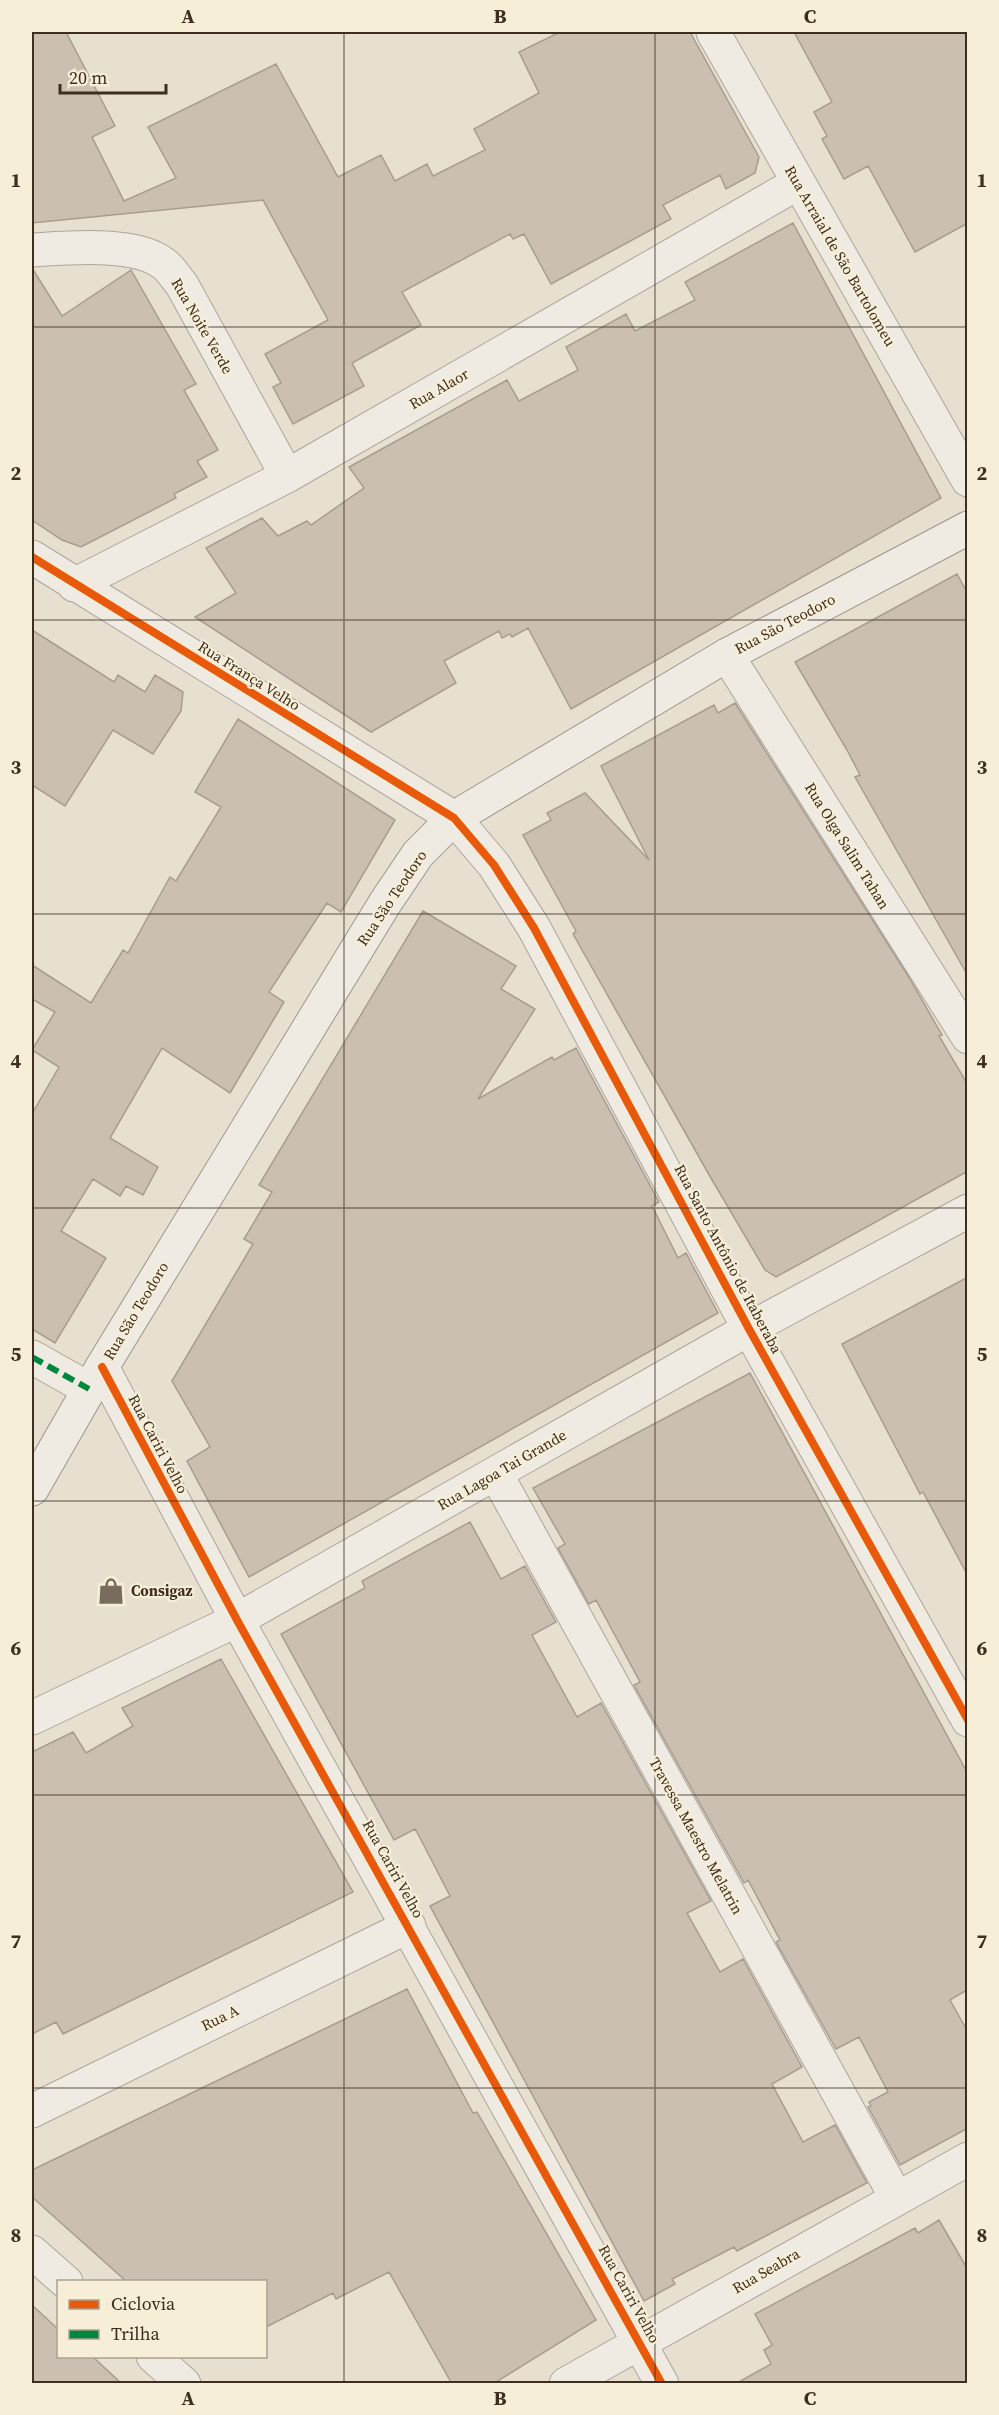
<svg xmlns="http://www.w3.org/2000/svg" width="999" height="2415" font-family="'Source Serif 4',serif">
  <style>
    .building { fill: #cbbfb2; stroke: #a89c90; stroke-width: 1.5 }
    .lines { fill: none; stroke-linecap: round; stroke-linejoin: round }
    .street-casing { stroke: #ada599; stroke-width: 35 }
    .secondary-casing { stroke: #9c958a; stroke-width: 35 }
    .street { stroke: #efebe3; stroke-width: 33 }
    .secondary { stroke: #efebe3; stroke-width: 33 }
    .quiet { stroke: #00873e; stroke-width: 6; stroke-dasharray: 12 6; stroke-linecap: butt }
    .cycleway-casing { stroke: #f7eed8; stroke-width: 11 }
    .cycleway { stroke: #e8590c; stroke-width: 8 }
    .grid { fill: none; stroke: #3d2e20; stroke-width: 1.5; stroke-opacity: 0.55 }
    .labels { text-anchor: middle; stroke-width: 4.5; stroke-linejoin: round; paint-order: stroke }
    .street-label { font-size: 15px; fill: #3d2e20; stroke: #f7eed8 }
    .poi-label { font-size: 15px; font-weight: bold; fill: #3d2e20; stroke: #f7eed8; text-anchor: start }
    .neatline { fill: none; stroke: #3d2e20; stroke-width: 2 }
    .grid-label { font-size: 20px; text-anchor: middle; font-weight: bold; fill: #3d2e20 }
  </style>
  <rect width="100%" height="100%" fill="#e7e0d1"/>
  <!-- building -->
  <path class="building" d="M32,32H66L115,126L92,137L124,201L176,178L148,127L276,64L338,177L381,155L395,181L427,164L433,176L485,150L474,129L539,93L519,52L560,32H690L759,157L755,173L726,189L720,175L663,205L671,219L551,284L524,234L513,239L510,234L402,292L421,325L352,363L364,386L293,424L273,387L281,383L265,354L328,320L263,200L32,223Z
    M794,32H968V223L915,252L868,166L844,179L822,139L827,136L814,112L832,102Z
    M793,223L941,498L571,709L528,628L512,637L510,634L502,638L499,631L444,661L456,683L371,732L195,617L236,593L206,548L262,518L278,536L307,521L311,525L364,488L349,467L507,380L519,401L578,370L566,347L626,314L635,331L695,300L685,282Z
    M32,268L62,316L131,270L196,384L184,390L218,450L197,461L207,477L174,494L176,498L81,547L62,540L32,520Z
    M957,574L968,594V976L855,777L860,775L847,750L795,662Z
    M32,630L114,682L118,675L145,692L155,675L183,692L181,711L153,754L113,730L65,806L32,785Z
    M735,703L910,979L942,1035L939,1036L968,1085V1171L776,1277L765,1270L708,1173L573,934L576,931L523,835L551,820L547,813L585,793L649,860L601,766L714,705L718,713Z
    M238,719L395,820L341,912L327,903L269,992L284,1002L230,1093L162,1048L110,1138L158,1167L143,1195L126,1186L120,1196L93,1179L61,1231L106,1258L55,1343L32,1329V1114L59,1067L32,1050L55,1012L32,999V965L91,1003L123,950L128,953L170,877L176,881L221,807L195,792Z
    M423,911L516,966L501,989L535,1009L478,1099L552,1057L554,1060L576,1048L659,1202L652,1206L678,1258L686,1253L718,1313L249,1577L187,1461L210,1447L172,1381L253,1244L244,1239L272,1192L259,1185Z
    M968,1277V1576L923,1492L920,1494L842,1344Z
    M750,1373L968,1774L967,1990L950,2000L968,2032V2128L900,2165L868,2107L871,2106L869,2102L888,2092L859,2037L836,2049L776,1942L780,1940L748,1880L744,1883L634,1685L640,1682L596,1600L589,1604L558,1548L565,1544L533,1488Z
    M470,1522L501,1579L525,1566L556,1622L532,1635L577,1717L601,1703L711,1901L687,1913L720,1972L743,1959L802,2067L772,2084L803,2142L835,2125L867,2183L737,2251L734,2247L672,2279L675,2284L644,2301L430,1906L450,1896L419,1836L415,1829L394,1840L281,1634L365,1588L362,1581Z
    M221,1659L353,1892L63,2034L56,2022L32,2034V1752L73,1732L86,1753L133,1726L122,1708Z
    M407,1989L473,2113L477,2112L596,2320L493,2384H452L389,2272L336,2299L333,2293L266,2327V2282H127L32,2197V2170Z
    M939,2220L968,2270V2384H735L771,2364L764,2350L772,2345L755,2314L915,2228L918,2233Z
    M32,2305L58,2329V2356H92L122,2384H32Z"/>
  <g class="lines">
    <defs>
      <path id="street" d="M713,32L968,480
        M32,250C66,248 136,241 164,264C171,269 176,278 182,285L287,476
        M32,557L454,818L494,865L534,928L749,1329L968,1720
        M74,585L287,476L798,183
        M727,655L968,1037
        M32,1357L89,1389
        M102,1367L237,1620L662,2384
        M496,1474L896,2197
        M32,1718L237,1620L749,1329L968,1211
        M32,2111L409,1926
        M32,2252L66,2282
        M153,2356L184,2384
        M566,2384L968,2159"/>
      <path id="secondary" d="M32,1489L102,1367L385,903L418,854L454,818L727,655L968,528"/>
    </defs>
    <!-- street casing -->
    <use href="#street" class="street-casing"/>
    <!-- secondary casing -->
    <use href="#secondary" class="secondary-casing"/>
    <!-- street -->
    <use href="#street" class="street"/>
    <!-- secondary -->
    <use href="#secondary" class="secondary"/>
    <!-- quiet -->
    <path class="quiet" d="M32,1357L89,1389"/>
    <defs>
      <path id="cycleway" d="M32,557L454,818L494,865L534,928L749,1329L968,1720
        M102,1367L237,1620L662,2384"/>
    </defs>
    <!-- cycleway casing -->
    <use href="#cycleway" class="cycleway-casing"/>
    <!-- cycleway -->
    <use href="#cycleway" class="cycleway"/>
  </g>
  <!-- grid -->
  <path class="grid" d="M344,32V2384M655,32V2384M32,327H968M32,620H968M32,914H968M32,1208H968M32,1501H968M32,1795H968M32,2088H968"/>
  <!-- icons -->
  <defs>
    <symbol id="shop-bare" viewBox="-9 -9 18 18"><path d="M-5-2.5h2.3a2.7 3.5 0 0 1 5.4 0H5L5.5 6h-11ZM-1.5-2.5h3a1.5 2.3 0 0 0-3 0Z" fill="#786c5e" stroke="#f7eed8" stroke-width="2.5" paint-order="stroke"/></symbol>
  </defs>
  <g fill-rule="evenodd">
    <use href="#shop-bare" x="92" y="1572" width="38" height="38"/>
  </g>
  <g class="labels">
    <!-- street labels -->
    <g class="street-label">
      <text transform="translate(840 256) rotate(60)" y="5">Rua Arraial de São Bartolomeu</text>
      <text transform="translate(202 326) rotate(60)" y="5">Rua Noite Verde</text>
      <text transform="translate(439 389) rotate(-30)" y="5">Rua Alaor</text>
      <text transform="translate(785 624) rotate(-28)" y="5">Rua São Teodoro</text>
      <text transform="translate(249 676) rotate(32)" y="5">Rua França Velho</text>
      <text transform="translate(847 846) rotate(58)" y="5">Rua Olga Salim Tahan</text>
      <text transform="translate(392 898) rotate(-56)" y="5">Rua São Teodoro</text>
      <text transform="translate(728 1259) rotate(62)" y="5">Rua Santo Antônio de Itaberaba</text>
      <text transform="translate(136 1311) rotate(-59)" y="5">Rua São Teodoro</text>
      <text transform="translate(158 1444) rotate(62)" y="5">Rua Cariri Velho</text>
      <text transform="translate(502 1470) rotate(-30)" y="5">Rua Lagoa Tai Grande</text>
      <text transform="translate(696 1836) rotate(61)" y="5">Travessa Maestro Melatrin</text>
      <text transform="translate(393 1869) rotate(61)" y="5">Rua Cariri Velho</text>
      <text transform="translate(220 2018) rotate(-26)" y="5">Rua A</text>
      <text transform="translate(766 2271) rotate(-30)" y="5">Rua Seabra</text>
      <text transform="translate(629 2294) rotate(61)" y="5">Rua Cariri Velho</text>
    </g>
    <!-- poi labels -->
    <g class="poi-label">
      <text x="131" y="1596">Consigaz</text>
    </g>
  </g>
  <!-- border -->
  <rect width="999" height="2415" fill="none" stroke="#f7eed8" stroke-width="66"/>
  <!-- legend -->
  <rect x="57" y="2280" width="210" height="78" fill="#f7eed8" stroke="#ada18e" stroke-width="1.5"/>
  <rect x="69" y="2300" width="30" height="9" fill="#e8590c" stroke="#ada18e" stroke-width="1.5"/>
  <text x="111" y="2310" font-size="18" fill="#3d2e20">Ciclovia</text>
  <rect x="69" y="2330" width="30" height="9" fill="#00873e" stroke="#ada18e" stroke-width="1.5"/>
  <text x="111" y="2340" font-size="18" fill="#3d2e20">Trilha</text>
  <!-- scale -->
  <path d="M60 84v9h106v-9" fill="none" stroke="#3d2e20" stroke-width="3"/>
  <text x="69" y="84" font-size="18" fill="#3d2e20" stroke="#f7eed8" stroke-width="4.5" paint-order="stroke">20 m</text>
  <rect x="33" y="33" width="933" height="2349" class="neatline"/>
  <g class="grid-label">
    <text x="188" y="23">A</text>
    <text x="500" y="23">B</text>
    <text x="810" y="23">C</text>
    <text x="16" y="187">1</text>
    <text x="982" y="187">1</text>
    <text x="16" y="480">2</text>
    <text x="982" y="480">2</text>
    <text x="16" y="774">3</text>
    <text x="982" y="774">3</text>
    <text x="16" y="1068">4</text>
    <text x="982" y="1068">4</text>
    <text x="16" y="1361">5</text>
    <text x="982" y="1361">5</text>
    <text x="16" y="1655">6</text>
    <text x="982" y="1655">6</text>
    <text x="16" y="1948">7</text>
    <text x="982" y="1948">7</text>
    <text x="16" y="2242">8</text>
    <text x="982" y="2242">8</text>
    <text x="188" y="2405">A</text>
    <text x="500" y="2405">B</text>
    <text x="810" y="2405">C</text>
  </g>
</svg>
